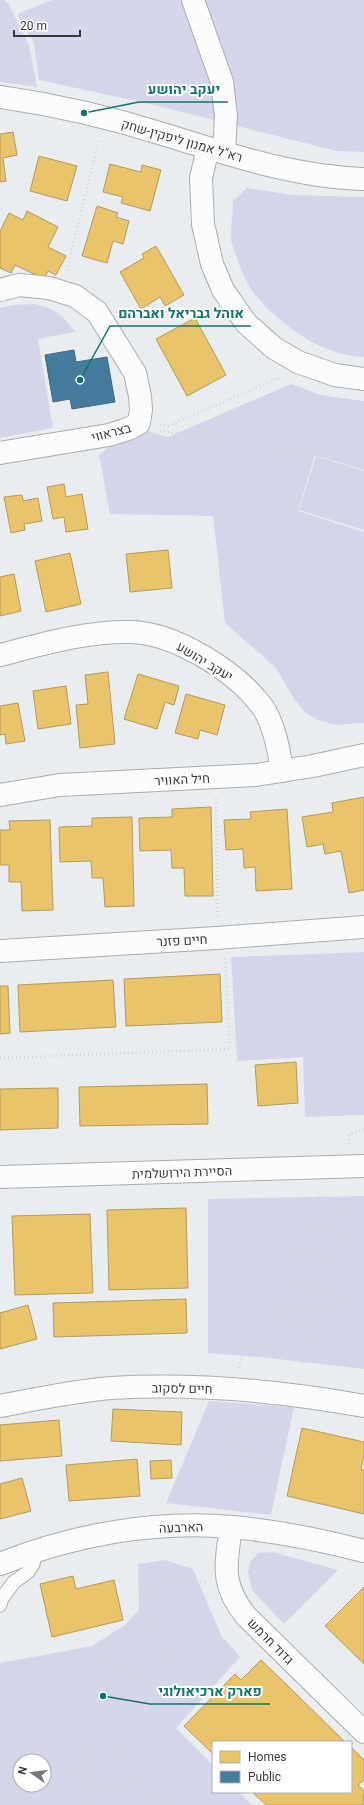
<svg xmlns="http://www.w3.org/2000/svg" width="364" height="1805" font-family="Roboto,Heebo,sans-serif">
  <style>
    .green { fill: #d6d6ea; fill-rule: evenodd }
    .homes { fill: #e9c46a; stroke: #b49b5d }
    .public { fill: #457b9d; stroke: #416880 }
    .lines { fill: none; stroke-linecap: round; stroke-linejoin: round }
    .service-casing { stroke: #abaeb0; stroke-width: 15 }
    .minor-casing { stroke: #abaeb0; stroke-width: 24 }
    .tertiary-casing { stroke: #abaeb0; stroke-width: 24 }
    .path { stroke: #d5d6d6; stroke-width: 2.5; stroke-dasharray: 1 3; stroke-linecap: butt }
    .service { stroke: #fcfcfd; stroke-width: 13 }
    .minor { stroke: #fcfcfd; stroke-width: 22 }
    .tertiary { stroke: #fcfcfd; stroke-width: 22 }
    .labels { text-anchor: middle; stroke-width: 4; stroke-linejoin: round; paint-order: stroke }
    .street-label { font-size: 13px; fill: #383b3e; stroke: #fff }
    .leader { fill: none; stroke: #0f766e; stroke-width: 1.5 }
    .callout-dot { fill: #0f766e; stroke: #fff; stroke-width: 1.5 }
    .callout-label { font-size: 14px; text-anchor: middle; font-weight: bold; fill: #0f766e; stroke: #fff; stroke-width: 4; stroke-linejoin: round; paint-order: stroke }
  </style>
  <rect width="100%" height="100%" fill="#eaedf0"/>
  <!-- green -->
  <path class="green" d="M0,0H4L8,3L29,45L37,87L0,82Z
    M52,0H364V152L336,151L150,104L39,80L34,43L17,14Z
    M247,188L292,195L364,197V357C323,356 282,326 256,296C247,285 241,271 237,258C235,252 232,246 231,240C230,228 233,214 233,201Z
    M34,304C57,310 60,312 75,332L38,339L53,428L0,438V308L13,305Z
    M291,384L321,395L364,401V470L315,455L298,511L364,532V723L336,725L318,720L306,713L294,699L276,668L225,623L213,516L110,514L99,455L133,427L168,437Z
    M316,456L364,471V530L299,510Z
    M364,952V1115L305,1117L303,1057L237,1061L231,957Z
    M364,1196V1369L260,1357L208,1353V1199Z
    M209,1401L294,1407L271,1515L166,1503Z
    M273,1552L338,1570L284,1624L252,1590L248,1572L250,1562L258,1553Z
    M165,1560L193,1569L221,1635L240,1657L176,1728L213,1765V1792H239L252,1805H0V1663L92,1646L125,1625L139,1610L138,1564ZM20,1761H44V1785H20Z"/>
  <!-- homes -->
  <path class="homes" d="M13,132L17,155L3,158L6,181L0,182V134Z
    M39,156L77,166L67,201L30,191Z
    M110,164L141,172L142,165L161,170L150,211L121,203L123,197L103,192Z
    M97,206L118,213L116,217L129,221L123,244L113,241L107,263L82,256Z
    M27,211L58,227L48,247L66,256L56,275L48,271L44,279L15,265L11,273L0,268V231L9,213L23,220Z
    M156,246L184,295L165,306L160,297L141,309L120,272L144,258L142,254Z
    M195,318L226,375L187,396L156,339Z
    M64,484L66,497L82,494L88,529L66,532L64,517L53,519L47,487Z
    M22,495L23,501L38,498L42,521L24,524L25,530L11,533L4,497Z
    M168,550L172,588L130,592L126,554Z
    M70,553L81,604L46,612L35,561Z
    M14,574L21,611L0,616V577Z
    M108,672L115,744L80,748L76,705L88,704L85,675Z
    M138,674L179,686L174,705L165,702L157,729L124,719Z
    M66,686L71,724L38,729L33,691Z
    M186,694L225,705L217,735L200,730L198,739L175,733Z
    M18,703L25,741L6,744L5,734L0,735V706Z
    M364,797V890L349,893L341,851L325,854L323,844L307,847L302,817L333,812L332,803Z
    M211,807L213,896H185L184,868H172L171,850L140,851L139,818L172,817V809Z
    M287,809L292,889L256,891L255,867L244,868L243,849L226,850L224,820L251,819L250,812Z
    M132,817L134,906L105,907L103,878H92L91,861L60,862L59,827L92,826V818Z
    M50,820L53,910L22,911L21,882H9V865H0V830H10L9,821Z
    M220,974L222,1022L126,1026L124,979Z
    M113,980L116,1027L20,1032L18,985Z
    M0,986H8L10,1033L0,1034Z
    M296,1062L298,1103L258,1106L255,1065Z
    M207,1084L208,1124L80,1126L79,1087Z
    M58,1088V1128L0,1130V1089Z
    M186,1208L188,1288L109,1290L107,1210Z
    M90,1214L93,1293L15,1295L12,1216Z
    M186,1299L187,1333L54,1337L53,1303Z
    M28,1305L37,1339L0,1349V1313Z
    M113,1409L182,1412L181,1445L111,1441Z
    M59,1420L62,1456L0,1461V1425Z
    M302,1428L364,1442V1455L361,1469L364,1470V1514L287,1496Z
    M137,1459L140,1496L69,1501L66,1465Z
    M171,1460L172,1478L151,1479L150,1461Z
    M22,1478L31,1511L0,1519V1484Z
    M73,1576L76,1589L114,1580L123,1620L52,1637L40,1584Z
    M364,1587V1664L325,1626Z
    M261,1660L288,1686L345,1742H213V1754L184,1726L235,1674L241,1680Z
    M351,1747L364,1760V1780L358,1785L364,1791L363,1805H266L252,1792H351Z"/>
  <!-- public -->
  <path class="public" d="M74,350L76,362L107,357L115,402L72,409L70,399L53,402L45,355Z"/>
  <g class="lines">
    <defs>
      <path id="service" d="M0,1605L2,1598L14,1582L28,1572L33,1564L36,1551"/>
      <path id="minor" d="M193,0L222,82L226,116L224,153
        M0,97C56,105 112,118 166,135C230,155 296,177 364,179
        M208,148L201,178L203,224L212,264L223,290L246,323L274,348L298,362L335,375L364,379
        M0,290L19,285L49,288L75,296L97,312L135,373L140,396L141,410L139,423L128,429L109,435L0,453
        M0,655C43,644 87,631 131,632C175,633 235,671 261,705C274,722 279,750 282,771
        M0,951L217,938L364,927
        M0,1177L364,1166
        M0,1406C36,1399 74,1391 111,1388C196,1383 281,1391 364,1406
        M231,1527C226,1564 220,1584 246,1616L364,1732
        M0,1564C72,1535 155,1520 232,1527C277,1531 321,1540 364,1551"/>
      <path id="tertiary" d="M0,795L60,785L256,775L313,766L364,755"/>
    </defs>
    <!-- service casing -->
    <use href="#service" class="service-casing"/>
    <!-- minor casing -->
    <use href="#minor" class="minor-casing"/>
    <!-- tertiary casing -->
    <use href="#tertiary" class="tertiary-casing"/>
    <!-- path -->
    <path class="path" d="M67,270L99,139
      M160,425L168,426L281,377
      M160,431L315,455
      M216,799L217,916
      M0,1058L230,1049L225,958
      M349,1144V1135L364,1129
      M239,1368L244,1348L315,1342L317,1329L273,1313L276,1304L336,1307L339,1293L291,1283L293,1276H341L340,1263L298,1250L302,1241L349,1244L350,1234L305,1225L309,1214L352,1213L354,1204L319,1201L320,1190
      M258,1509V1502L224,1487L227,1470L262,1472L266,1457L226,1444L230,1427H277L279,1416
      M82 1767a23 23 0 1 1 46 0a23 23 0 1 1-46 0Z
      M118,1748L133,1723V1713L96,1675V1663L102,1656L176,1694L182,1688V1679L151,1619L150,1605L152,1597L156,1588L165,1582L177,1580L207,1582
      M127,1773L165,1805
      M44,1784L61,1774L82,1767
      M0,1803C15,1793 28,1793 43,1785
      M83,1805L94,1787"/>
    <!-- service -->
    <use href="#service" class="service"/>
    <!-- minor -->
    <use href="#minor" class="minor"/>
    <!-- tertiary -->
    <use href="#tertiary" class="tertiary"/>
  </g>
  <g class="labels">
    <!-- street labels -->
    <g class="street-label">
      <text transform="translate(182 140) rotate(16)" y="5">רא"ל אמנון ליפקין-שחק</text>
      <text transform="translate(111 432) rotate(-15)" y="5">בצראווי</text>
      <text transform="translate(205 661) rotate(31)" y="5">יעקב יהושע</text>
      <text transform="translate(182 779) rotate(-3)" y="5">חיל האוויר</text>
      <text transform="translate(182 940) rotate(-3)" y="5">חיים פזנר</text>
      <text transform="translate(182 1172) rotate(-2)" y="5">הסיירת הירושלמית</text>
      <text transform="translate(182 1388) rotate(1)" y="5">חיים לסקוב</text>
      <text transform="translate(181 1527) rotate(-2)" y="5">הארבעה</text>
      <text transform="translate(271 1641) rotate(45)" y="5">גדוד חרמש</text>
    </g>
  </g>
  <!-- callouts -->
  <path class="leader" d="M84 113L139 102H228M80 380L110 326H251M103 1696L150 1704H270"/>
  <g class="callout-dot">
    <circle cx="84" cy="113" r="4"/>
    <circle cx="80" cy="380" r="4"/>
    <circle cx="103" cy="1696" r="4"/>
  </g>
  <g class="callout-label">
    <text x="184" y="94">יעקב יהושע</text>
    <text x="181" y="318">אוהל גבריאל ואברהם</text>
    <text x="210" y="1696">פארק ארכיאולוגי</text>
  </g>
  <!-- legend -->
  <rect x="212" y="1741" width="140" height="52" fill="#ffffff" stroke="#afb1b2"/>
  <rect x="220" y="1751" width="20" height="12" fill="#e9c46a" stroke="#afb1b2"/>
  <text x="248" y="1761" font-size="12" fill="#383b3e">Homes</text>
  <rect x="220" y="1771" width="20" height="12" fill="#457b9d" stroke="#afb1b2"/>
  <text x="248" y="1781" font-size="12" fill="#383b3e">Public</text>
  <!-- north arrow -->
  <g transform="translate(32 1773) rotate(284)"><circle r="19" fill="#ffffff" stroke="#afb1b2"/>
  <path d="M0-3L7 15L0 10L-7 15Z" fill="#76797c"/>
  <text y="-6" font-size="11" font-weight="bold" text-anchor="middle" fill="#383b3e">N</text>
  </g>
  <!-- scale -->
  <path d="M14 30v6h66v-6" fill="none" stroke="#383b3e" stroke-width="2"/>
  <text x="20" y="30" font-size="12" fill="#383b3e" stroke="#ffffff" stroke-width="3" paint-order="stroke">20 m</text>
</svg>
